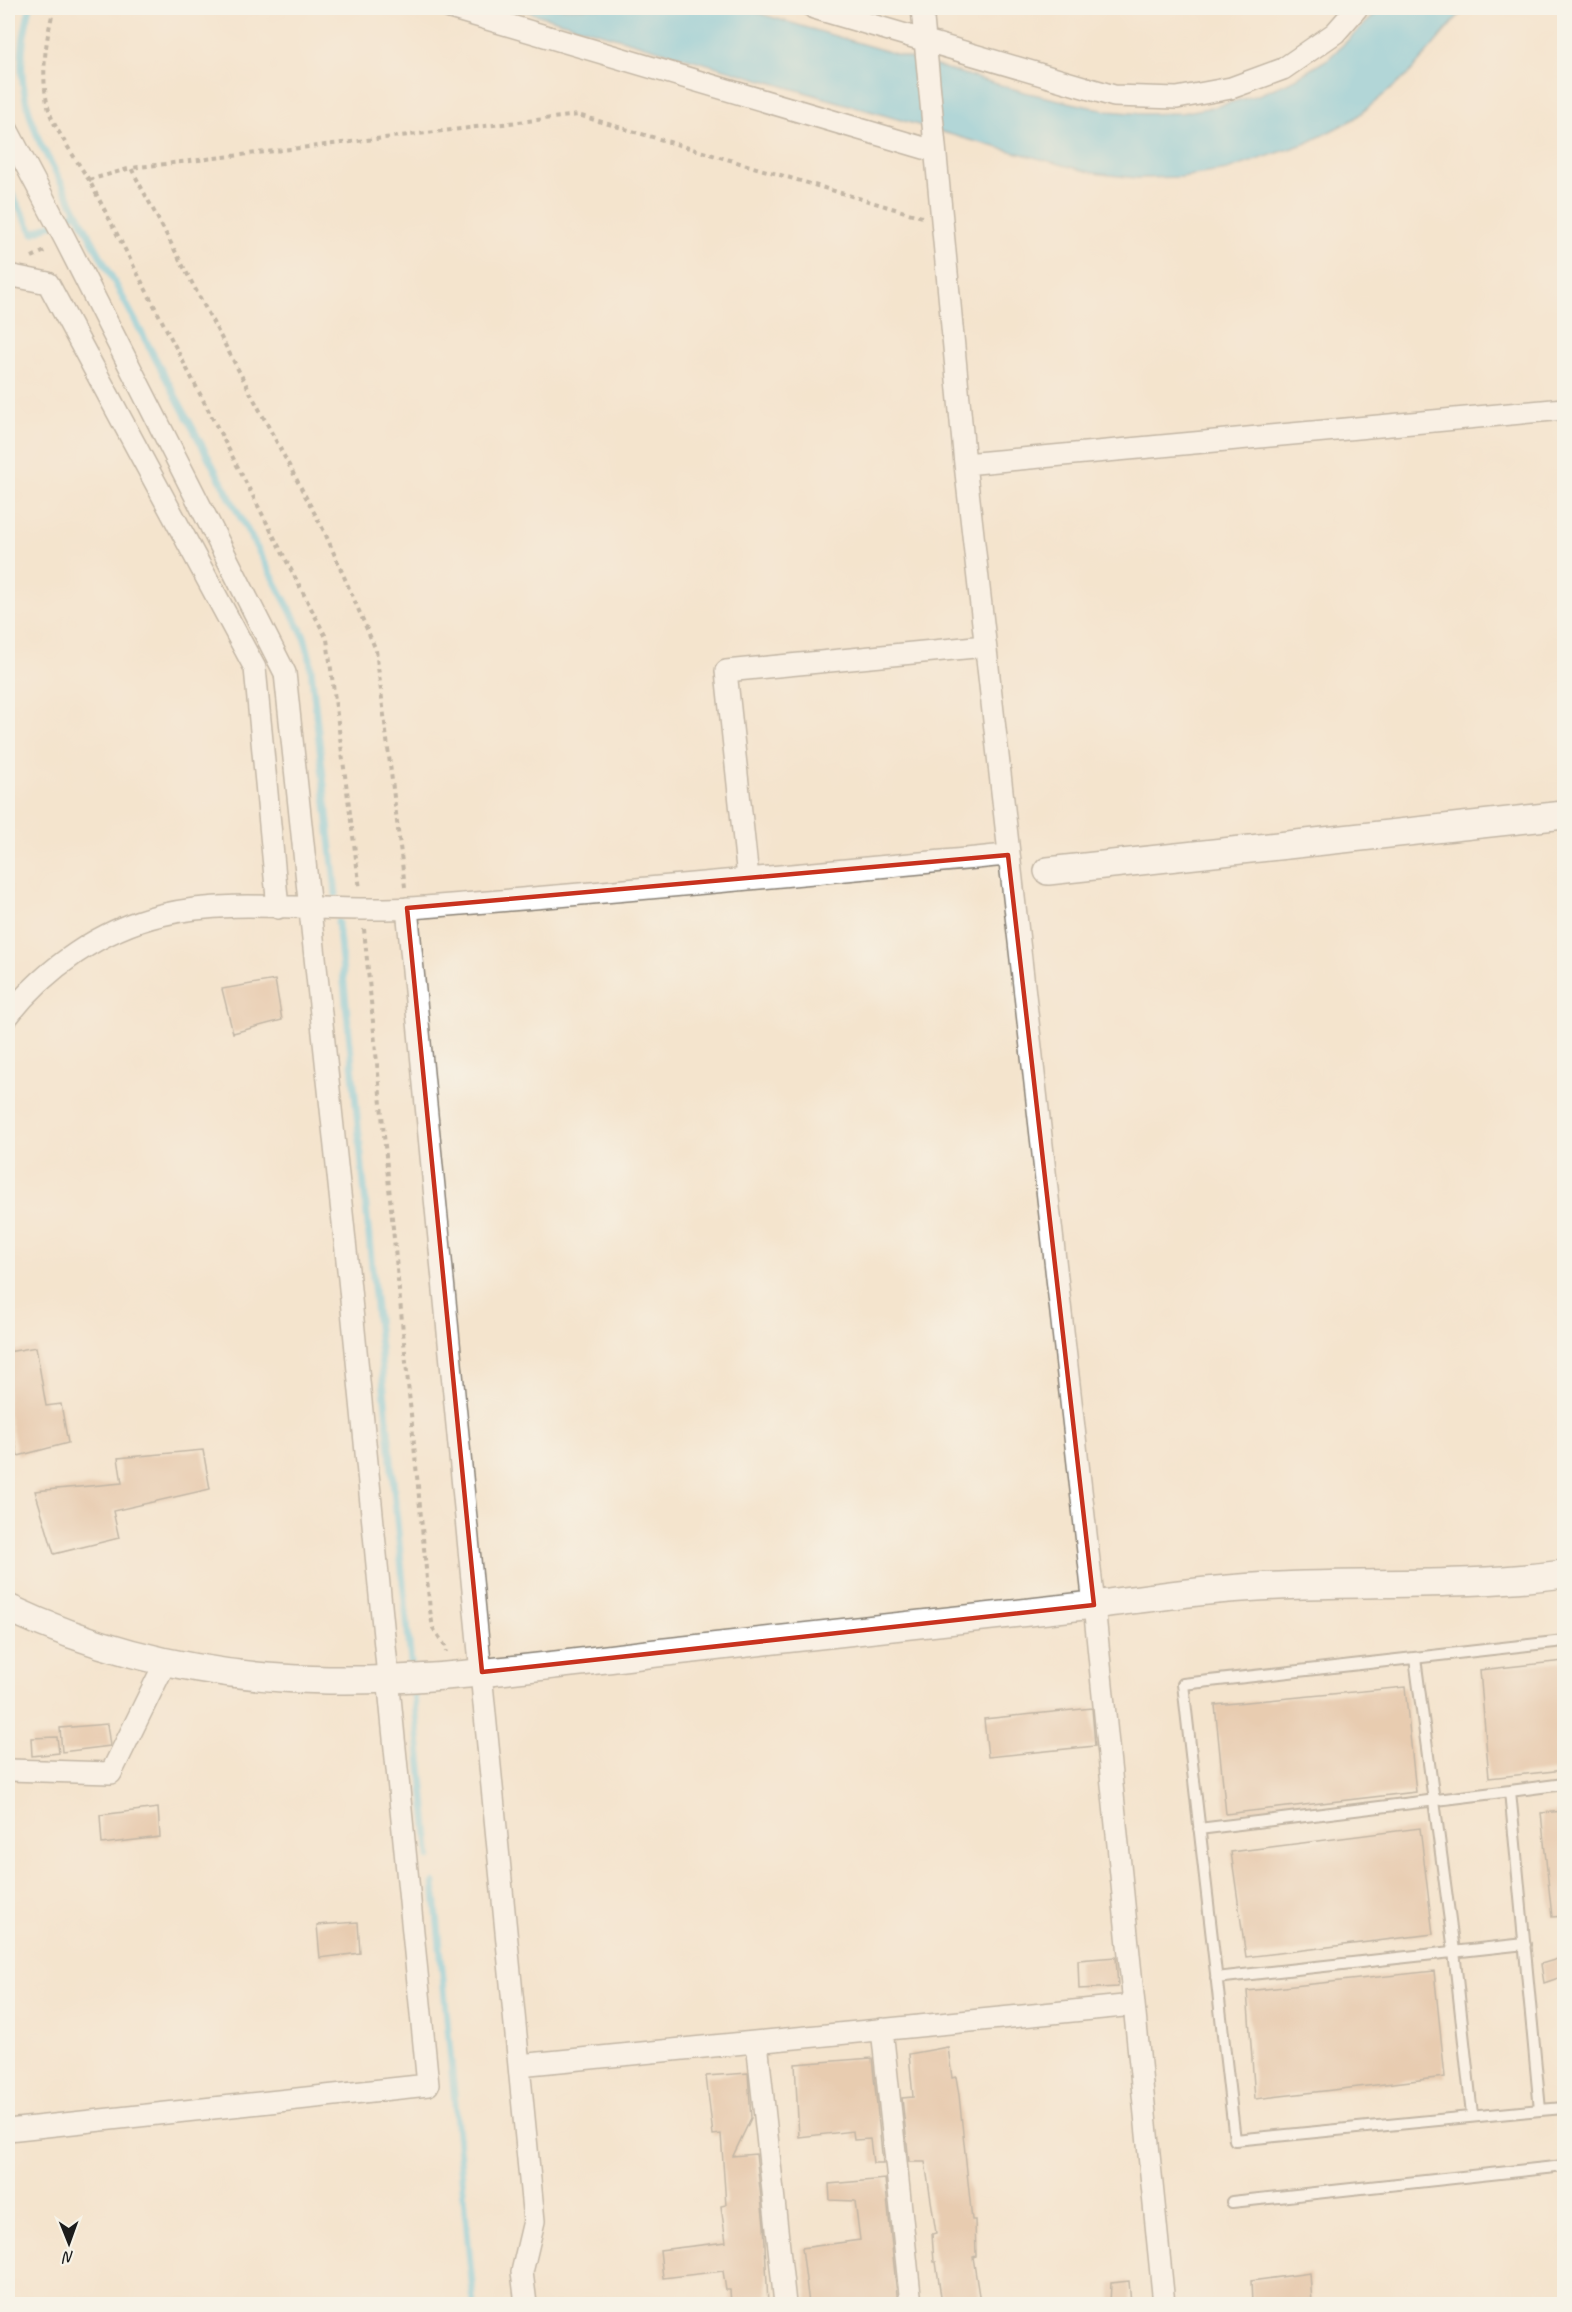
<svg xmlns="http://www.w3.org/2000/svg" width="1572" height="2312" font-family="Caveat,sans-serif">
  <style>
    .water { fill: #64c6e2; stroke: #40717f; stroke-width: 1.5 }
    .lines { fill: none; stroke-linecap: round; stroke-linejoin: round }
    .stream { stroke: #64c6e2; stroke-width: 7 }
    .building { fill: #d9af8d }
    .service-casing { stroke: #888074; stroke-width: 14 }
    .minor-casing { stroke: #888074; stroke-width: 24 }
    .tertiary-casing { stroke: #888074; stroke-width: 30 }
    .path { stroke: #888074; stroke-width: 4; stroke-dasharray: 4.5 4.5; stroke-linecap: butt }
    .service { stroke: #fff; stroke-width: 10 }
    .minor { stroke: #fff; stroke-width: 21 }
    .tertiary { stroke: #fff; stroke-width: 27 }
    .marked { fill: none; stroke: #c8321e; stroke-width: 4.5; stroke-linejoin: round }
  </style>
  <rect width="100%" height="100%" fill="#f7f3e8"/>
  <filter id="ink" filterUnits="userSpaceOnUse"><feTurbulence type="fractalNoise" baseFrequency=".0167" numOctaves="2"/><feDisplacementMap in="SourceGraphic" scale="12" xChannelSelector="R" yChannelSelector="G"/><feConvolveMatrix kernelMatrix="1 2 1 2 8 2 1 2 1" color-interpolation-filters="sRGB"/></filter>
  <filter id="wash" filterUnits="userSpaceOnUse"><feTurbulence type="fractalNoise" baseFrequency=".008" numOctaves="4" result="noise"/><feDisplacementMap in="SourceGraphic" scale="24" xChannelSelector="R" yChannelSelector="G"/><feGaussianBlur stdDeviation="1.35" result="paint"/><feColorMatrix in="noise" values="0 0 0 0 0 0 0 0 0 0 0 0 0 0 0 0 0 1.4 0 .05"/><feComposite in="paint" operator="in"/></filter>
  <g filter="url(#wash)">
    <rect width="100%" height="100%" fill="#f4e4cd"/>
    <!-- water -->
    <path class="water" d="M514,8H741L1024,92L1107,111L1143,114L1181,113L1214,107L1258,95L1289,82L1328,59L1382,8H1465L1408,75L1354,119L1307,143L1227,170L1181,177L1137,178L1093,173L970,140Z"/>
    <g class="lines">
      <!-- stream -->
      <path class="stream" d="M30,8C16,60 20,93 40,143L304,636L310,659L336,894
        M8,187L33,233L76,213
        M338,922L412,1673
        M413,1684L430,1857
        M434,1883L474,2304"/>
    </g>
    <g id="blocks">
      <!-- building -->
      <path class="building" d="M275,980L282,1020L233,1033L222,989Z
        M36,1347L46,1406L61,1404L68,1443L18,1456L8,1413V1352Z
        M203,1450L210,1489L113,1511L119,1538L54,1554L35,1491L122,1483L118,1458Z
        M1564,1661V1770L1489,1778L1480,1670Z
        M1405,1687L1416,1792L1226,1814L1215,1705Z
        M1092,1708L1095,1746L988,1757L984,1719Z
        M107,1724L110,1746L62,1752L60,1728Z
        M57,1737L59,1753L32,1756L31,1738Z
        M158,1808L160,1837L102,1844L100,1815Z
        M1564,1811V1916L1552,1917L1541,1813Z
        M1420,1828L1433,1934L1246,1957L1231,1852Z
        M358,1922L360,1953L320,1958L317,1925Z
        M1116,1957L1118,1987L1079,1989L1078,1960Z
        M1564,1957V1976L1544,1983L1541,1964Z
        M1434,1971L1445,2077L1255,2099L1247,1991Z
        M948,2047L952,2078L956,2077L959,2095L972,2220H975L976,2256L973,2257L980,2302L963,2304H942L936,2262H934L932,2234L936,2233L925,2162H909L902,2098L913,2097L909,2054Z
        M872,2058L883,2163H873L870,2139L854,2140L853,2131L799,2137L795,2064Z
        M748,2073L751,2118L733,2156L756,2154L764,2225L768,2304H731L730,2290H726L723,2271L663,2278L660,2250L726,2242L721,2206L726,2205L721,2134L713,2135L706,2076Z
        M885,2179L898,2304H809L802,2248L860,2240L855,2201L830,2200L829,2184Z
        M1310,2273L1312,2303L1252,2304L1251,2281Z
        M1129,2281L1131,2304H1110L1111,2283Z"/>
    </g>
  </g>
  <g filter="url(#ink)">
    <use href="#blocks" fill-opacity="0" stroke="#888074" stroke-width="1.5"/>
    <g class="lines">
      <defs>
        <path id="service" d="M1415,1658L1454,1951L1472,2115
          M1564,1784L1510,1791L1540,2110L1564,2108
          M1199,1829L1510,1791
          M1216,1978L1525,1944
          M1540,2110L1235,2140L1183,1684L1564,1641
          M1232,2202L1564,2166"/>
        <path id="minor" d="M450,8L934,151
          M814,8L1114,96L1177,98L1231,88L1283,69L1335,33L1357,8
          M922,8L965,464L1094,1605L1164,2304
          M8,131L66,241L285,673L349,1279L428,2085L8,2130
          M8,275L48,283L255,668L278,908
          M965,464L1564,409
          M748,878L726,671L985,646
          M407,908L534,2221L522,2272L526,2304
          M8,1016C45,969 101,929 161,915C237,896 332,914 411,908C610,893 809,873 1008,855
          M8,1770L111,1773L166,1661
          M882,2029L911,2304
          M757,2042L785,2304
          M519,2065L1134,2005"/>
        <path id="tertiary" d="M1048,871L1564,815
          M8,1608C93,1648 187,1672 282,1678C413,1687 546,1665 675,1651C812,1636 948,1621 1084,1606C1128,1601 1173,1594 1217,1590C1333,1579 1449,1589 1564,1574"/>
      </defs>
      <!-- service casing -->
      <use href="#service" class="service-casing"/>
      <!-- minor casing -->
      <use href="#minor" class="minor-casing"/>
      <!-- tertiary casing -->
      <use href="#tertiary" class="tertiary-casing"/>
      <!-- path -->
      <path class="path" d="M54,8C45,41 38,88 53,121C63,141 77,161 89,180L327,639L360,889
        M89,180L131,168
        M32,257L47,250
        M405,887L376,650L325,533L131,168L578,115L922,217
        M364,929L430,1610L433,1628L445,1646L446,1652"/>
      <!-- service -->
      <use href="#service" class="service"/>
      <!-- minor -->
      <use href="#minor" class="minor"/>
      <!-- tertiary -->
      <use href="#tertiary" class="tertiary"/>
    </g>
  </g>
  <!-- marked area -->
  <path d="M0 0H1572V2312H0ZM1008,855L1094,1605L482,1672L407,908Z" fill="#f4e4cd" fill-opacity=".55" fill-rule="evenodd"/>
  <path class="marked" d="M1008,855L1094,1605L482,1672L407,908Z"/>
  <!-- margin -->
  <rect width="1572" height="2312" fill="none" stroke="#f7f3e8" stroke-width="30"/>
  <!-- north arrow -->
  <g transform="translate(69 2243) rotate(179)" stroke="#f7f3e8" stroke-width="4.5" paint-order="stroke">
  <path d="M0-4.5L10 22L0 15L-10 22Z" fill="#1c1c1c"/>
  <text y="-9" font-size="16" font-weight="bold" text-anchor="middle" fill="#1c1c1c">N</text>
  </g>
</svg>
